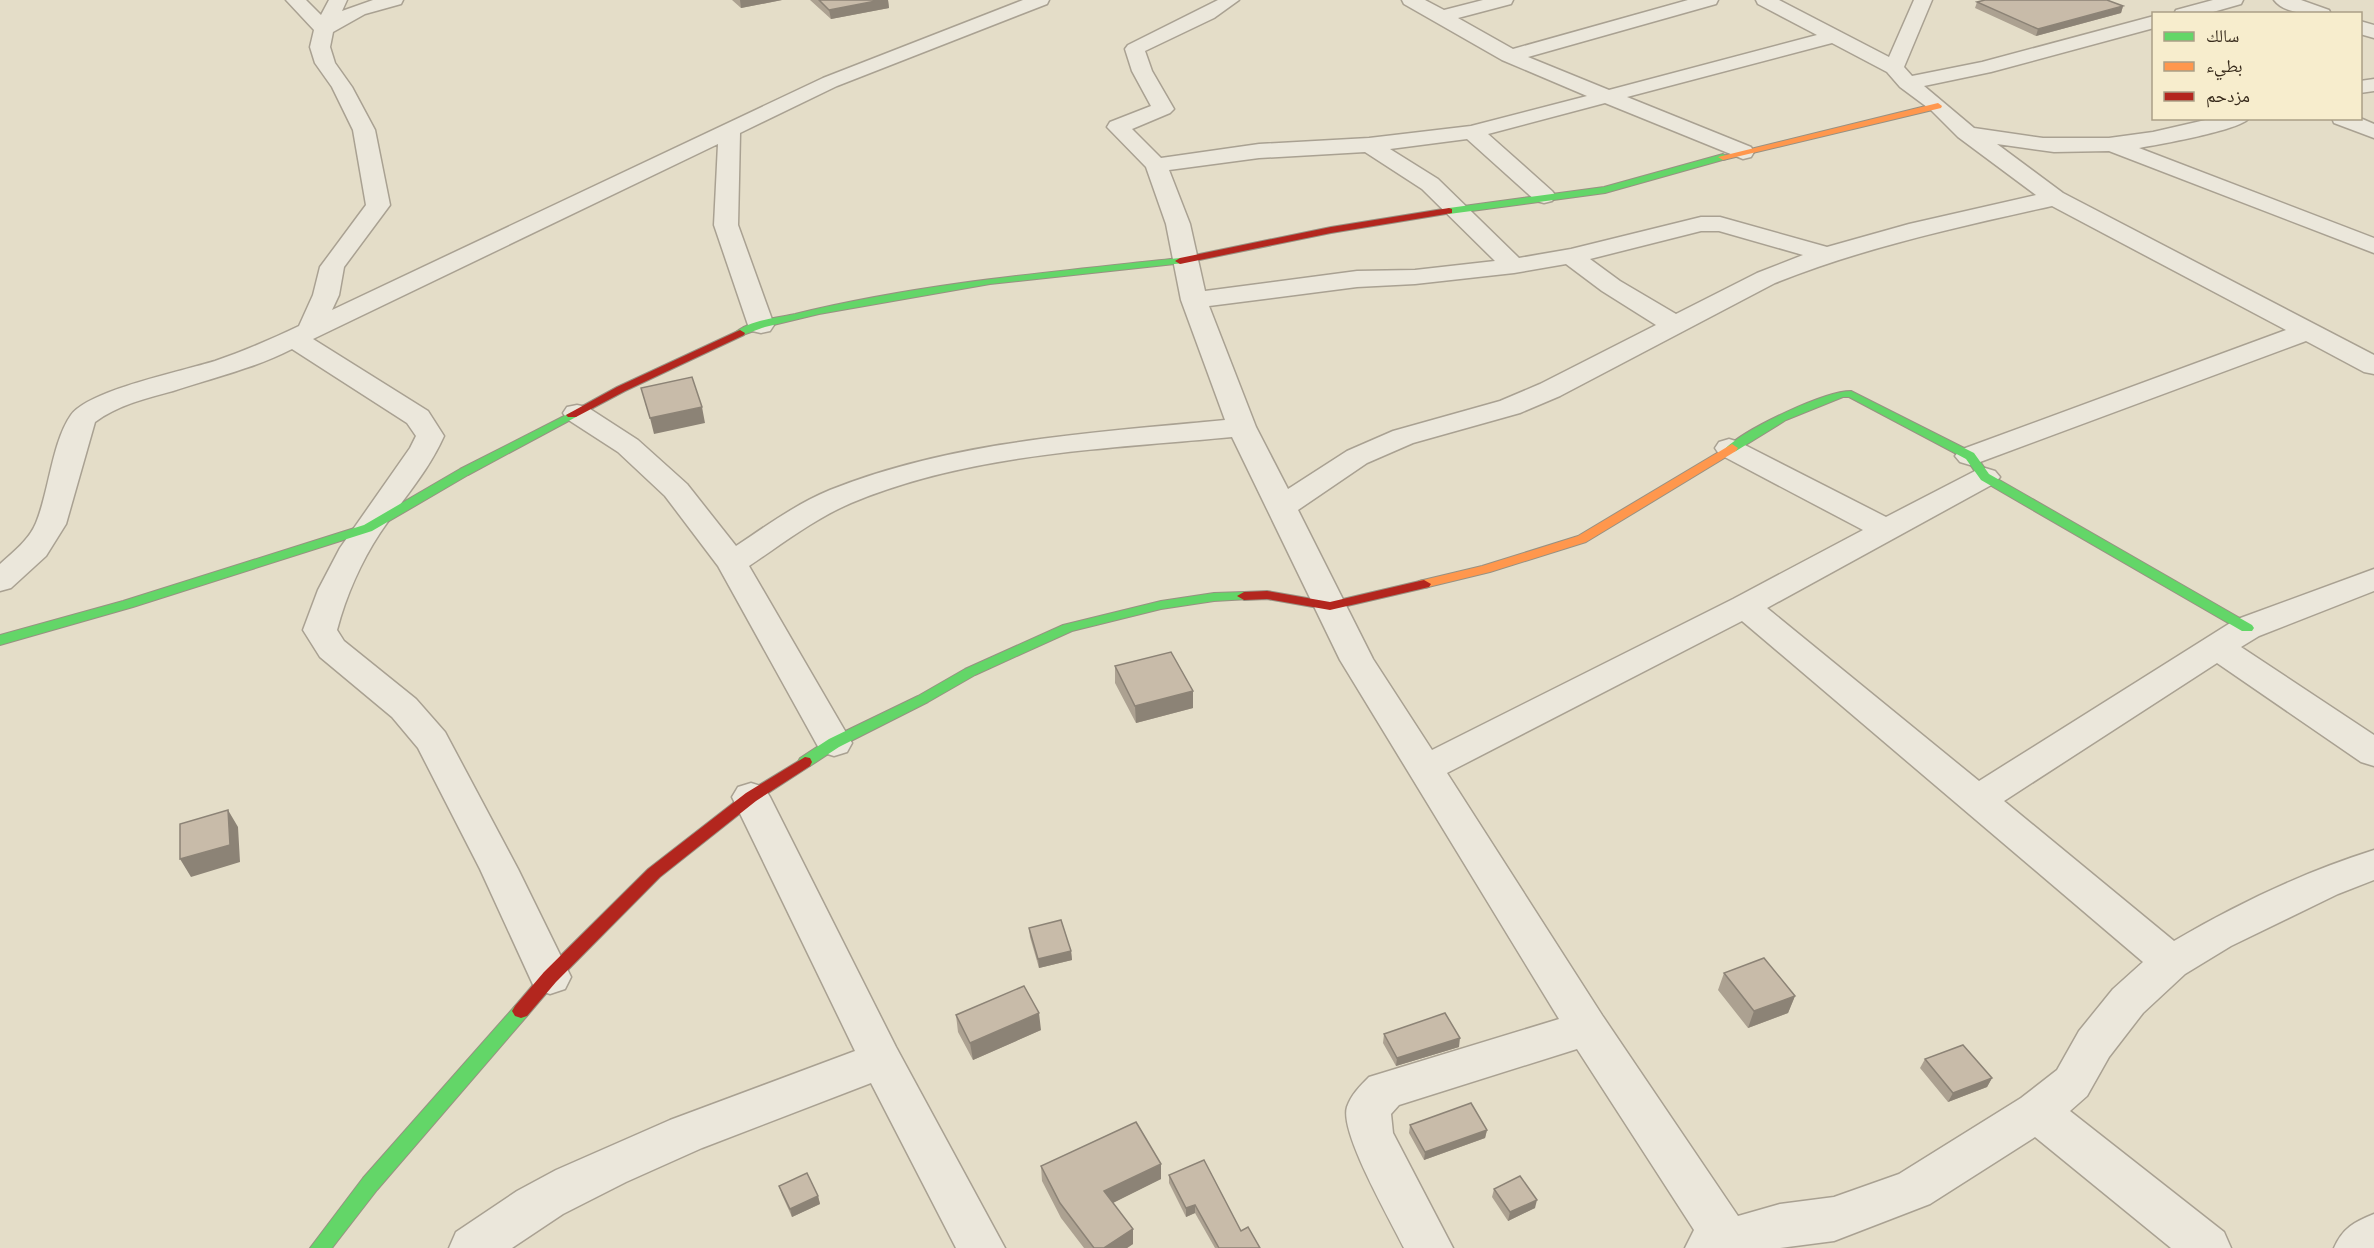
<svg xmlns="http://www.w3.org/2000/svg" width="2374" height="1248" font-family="Literata,'Noto Naskh Arabic',serif">
  <style>
    .lines { fill: none; stroke-linecap: round; stroke-linejoin: round }
    .street-casing { stroke: #a9a192; stroke-width: 3 }
    .fast-casing { stroke: #989182; stroke-width: 2 }
    .slow-casing { stroke: #989182; stroke-width: 2 }
    .jam-casing { stroke: #989182; stroke-width: 2 }
    .street { fill: #ebe7db; fill-rule: evenodd }
    .fast { fill: #63d668; fill-rule: evenodd }
    .slow { fill: #ff974d; fill-rule: evenodd }
    .jam { fill: #b3261e; fill-rule: evenodd }
    .wall { fill: #aca191 }
    .shaded-wall { fill: #8c8376 }
    .building { fill: #c8bba9; stroke: #8c8376; stroke-width: 1.5 }
  </style>
  <rect width="100%" height="100%" fill="#e4ddc8"/>
  <g class="lines">
    <defs>
      <path id="street" d="M286,0H306L321,15L329,0H347L342,11L373,0H403L401,4L365,14L333,32L330,47L335,63L352,87L375,130L390,205L344,267L339,295L332,310L823,78L1023,0H1049L1047,4L837,86L740,133L738,225L774,325L770,331L761,333L752,331L748,325L714,225L718,144L313,339L428,411L444,436C428,472 402,500 380,533C361,562 346,596 337,630L344,641L416,699L445,732L518,869L571,977L565,989L550,994L535,989L480,869L418,748L392,717L320,657L303,630L318,590L340,548L410,448L416,436L407,423L292,349C255,368 213,378 173,391C147,398 118,405 95,422L66,524L46,556L11,588L0,591V564C13,552 29,540 36,523C49,492 52,442 71,415C89,390 183,371 215,361C244,351 272,339 299,326L313,295L320,267L366,205L353,130L332,87L315,63L310,47L314,30Z
        M1218,0H1239L1214,18L1145,51L1152,71L1174,109L1170,113L1132,129L1161,158L1259,144L1369,138L1471,126L1587,96L1502,60L1404,4L1402,0H1425L1444,10L1483,0H1513L1511,4L1458,18L1513,49L1688,0H1718L1716,4L1528,57L1609,90L1817,35L1758,4L1756,0H1779L1889,57L1914,0H1932L1904,67L1912,76L1982,62L2154,16V28L1991,72L1924,86L1974,128L2043,138H2109L2153,132L2214,118H2249C2242,130 2156,145 2139,148L2374,238V253L2109,151L2054,152L1997,144L2063,193L2374,355V374L2364,372L2306,341L1980,462L1970,465L1960,462L1955,456L1960,450L2286,330L2052,206C1958,227 1865,247 1775,283L1560,396L1520,413L1413,443L1367,463L1298,510L1373,659L1432,750L1733,599L1863,530L1719,454L1715,448L1719,442L1729,439L1739,442L1886,517L1975,471L1985,468L1995,471L2000,477L1995,483L1767,608L1979,781L2235,620L2374,569V591L2259,636L2241,647L2374,735V766L2361,762L2217,663L2004,801L2174,941C2237,904 2304,872 2374,850V880L2338,894L2231,946L2185,974L2143,1013L2109,1057L2087,1096L2070,1111L2224,1232L2231,1248H2171L2035,1137L1930,1204L1834,1241L1780,1248H1685L1694,1230L1577,1049L1399,1105L1391,1114L1393,1133L1453,1248H1404C1391,1221 1339,1132 1347,1107C1351,1095 1360,1086 1369,1077L1559,1019L1340,660L1232,437C1105,449 970,453 851,503C814,519 782,544 749,566L852,743L847,752L834,756L821,752L718,566L665,496L618,452L567,419L563,413L567,407L577,405L587,407L638,440L687,484L736,546C766,526 796,504 830,490C955,440 1093,433 1225,420L1181,300L1166,224L1146,167L1107,127L1110,122L1151,106L1132,71L1125,49L1128,45ZM1832,43L1887,72L1900,87L1931,110L1958,137L2036,195L1909,224L1827,247L1720,217H1701L1571,249L1519,258L1438,179L1390,149L1467,139L1536,201L1544,203L1552,201L1556,196L1552,191L1488,134L1605,103L1743,159L1751,157L1754,152L1751,147L1627,97ZM1365,152L1422,189L1495,261L1415,270L1357,271L1205,291L1190,224L1169,170L1259,158ZM1701,231H1719L1803,255L1757,273L1676,314L1620,281L1590,259ZM1566,264L1602,291L1656,325L1540,384L1500,401L1393,431L1347,451L1288,489L1256,427L1209,306L1357,287L1415,284L1514,273ZM1742,621L2143,962L2113,989L2079,1031L2057,1070L2021,1098L1899,1174L1834,1197L1780,1204L1738,1216L1602,1015L1447,773Z
        M2213,0H2243L2241,4L2206,14H2174L2176,10Z
        M2274,0H2301L2329,10L2331,14C2314,14 2285,15 2274,0Z
        M2360,21L2374,25V38L2360,34Z
        M2374,79V91L2360,93V81Z
        M2332,118H2360L2374,124V138L2334,123Z
        M751,783L764,787L770,797L896,1047L1005,1248H956L871,1083L702,1148L626,1182L563,1214L512,1248H449L456,1232L517,1191L556,1170L670,1120L855,1051L732,797L738,787Z
        M2374,1214V1248H2334C2343,1228 2354,1222 2374,1214Z"/>
      <path id="fast" d="M1723,154L1728,157L1726,159L1605,193L1449,214L1444,211L1449,208L1604,187Z
        M1180,258L1184,259V263L990,284L819,314L765,327L740,336L735,333C749,320 777,318 795,314C921,283 1051,272 1180,258Z
        M1851,391L1974,453L1989,474L2252,625L2254,628L2252,631H2242L1981,480L1966,459L1849,397H1843L1786,420L1736,451L1732,452L1726,448C1745,429 1824,391 1851,391Z
        M572,412L578,415L576,417L468,475L372,531L133,607L0,645V635L123,601L364,525L460,469Z
        M1244,592L1249,593L1251,596L1249,599L1214,601L1161,609L1072,631L975,675L928,702L839,747L810,766H800L798,762L800,758L829,739L918,696L965,669L1063,625L1161,601L1214,593Z
        M521,1004L527,1006L530,1011L527,1016L377,1190L332,1248H310L363,1178L515,1006Z"/>
      <path id="slow" d="M1938,103L1942,106L1941,108L1723,160L1718,157Z
        M1732,444L1738,448L1736,451L1586,542L1490,572L1424,588L1417,584L1419,581L1482,566L1578,536Z"/>
      <path id="jam" d="M1449,208L1452,209V213L1331,233L1180,264L1175,261L1180,258L1331,227Z
        M740,330L745,333L744,335L625,391L576,417H568L566,415L617,387Z
        M1424,580L1431,584L1429,587L1330,610L1267,599L1244,600L1237,596L1244,592L1267,591L1330,602Z
        M805,757L810,758L812,762L810,766L756,801L660,877L556,982L527,1016L521,1018L515,1016L512,1011L515,1006L544,972L648,869L746,793Z"/>
    </defs>
    <!-- street casing -->
    <use href="#street" class="street-casing"/>
    <!-- fast casing -->
    <use href="#fast" class="fast-casing"/>
    <!-- slow casing -->
    <use href="#slow" class="slow-casing"/>
    <!-- jam casing -->
    <use href="#jam" class="jam-casing"/>
    <!-- street -->
    <use href="#street" class="street"/>
    <!-- fast -->
    <use href="#fast" class="fast"/>
    <!-- slow -->
    <use href="#slow" class="slow"/>
    <!-- jam -->
    <use href="#jam" class="jam"/>
  </g>
  <!-- wall -->
  <path class="wall" d="M732,0H782L741,8Z
    M810,0H888L889,8L831,19Z
    M1977,2L2123,6L2121,13L2036,36L1975,8Z
    M1115,666L1193,691V708L1136,723L1115,683Z
    M1029,928L1071,951L1072,960L1039,968L1030,937Z
    M1724,973L1795,996L1788,1013L1748,1028L1718,990Z
    M956,1015L1041,1030L973,1060L958,1032Z
    M1384,1034L1459,1047L1396,1066L1383,1043Z
    M1925,1059L1992,1078L1987,1087L1948,1102L1920,1068Z
    M1410,1125L1487,1130L1485,1138L1424,1160L1409,1133Z
    M1041,1166L1161,1179L1112,1203L1133,1229V1244L1127,1248H1084L1061,1218L1042,1181Z
    M1169,1175L1241,1231L1260,1248H1215L1195,1213L1186,1217L1169,1183Z
    M779,1186L818,1196L820,1204L792,1217L782,1195Z
    M1494,1189L1535,1208L1508,1221L1492,1197Z"/>
  <!-- shaded-wall -->
  <path class="shaded-wall" d="M740,0H782L741,8Z
    M881,0H888L889,8L831,19L829,10Z
    M2123,6L2121,13L2036,36L2038,29Z
    M702,407L705,423L654,434L650,418Z
    M1193,691V708L1136,723L1135,706Z
    M228,810L238,827L240,862L191,877L180,859Z
    M1071,951L1072,960L1039,968L1038,959Z
    M1795,996L1788,1013L1748,1028L1754,1011Z
    M1039,1013L1041,1030L973,1060L970,1043Z
    M1460,1038L1459,1047L1396,1066L1397,1058Z
    M1992,1078L1987,1087L1948,1102L1953,1093Z
    M1487,1130L1485,1138L1424,1160L1425,1152Z
    M1161,1164V1179L1105,1207L1104,1191Z
    M818,1196L820,1204L792,1217L790,1209Z
    M1537,1200L1535,1208L1508,1221L1510,1212Z
    M1195,1205V1213L1186,1217V1208Z
    M1133,1229V1244L1127,1248H1104Z"/>
  <!-- building -->
  <path class="building" d="M819,0H881L829,10Z
    M1985,0H2107L2123,6L2038,29L1977,2Z
    M692,377L702,407L650,418L641,388Z
    M1171,652L1193,691L1135,706L1115,666Z
    M228,810L230,845L180,859V824Z
    M1061,920L1071,951L1038,959L1029,928Z
    M1764,958L1795,996L1754,1011L1724,973Z
    M1024,986L1039,1013L970,1043L956,1015Z
    M1445,1013L1460,1038L1397,1058L1384,1034Z
    M1963,1045L1992,1078L1953,1093L1925,1059Z
    M1471,1103L1487,1130L1425,1152L1410,1125Z
    M1136,1122L1161,1164L1104,1191L1133,1229L1104,1248H1094L1060,1203L1041,1166Z
    M1204,1160L1241,1231L1248,1227L1260,1248H1219L1195,1205L1186,1208L1169,1175Z
    M807,1173L818,1196L790,1209L779,1186Z
    M1520,1176L1537,1200L1510,1212L1494,1189Z"/>
  <!-- legend -->
  <rect x="2152" y="12" width="210" height="108" fill="#f7edcd" stroke="#aa9f86" stroke-width="1.5"/>
  <rect x="2164" y="32" width="30" height="9" fill="#63d668" stroke="#aa9f86" stroke-width="1.5"/>
  <text x="2206" y="42" font-size="18" fill="#372a1b">سالك</text>
  <rect x="2164" y="62" width="30" height="9" fill="#ff974d" stroke="#aa9f86" stroke-width="1.5"/>
  <text x="2206" y="72" font-size="18" fill="#372a1b">بطيء</text>
  <rect x="2164" y="92" width="30" height="9" fill="#b3261e" stroke="#aa9f86" stroke-width="1.5"/>
  <text x="2206" y="102" font-size="18" fill="#372a1b">مزدحم</text>
</svg>
